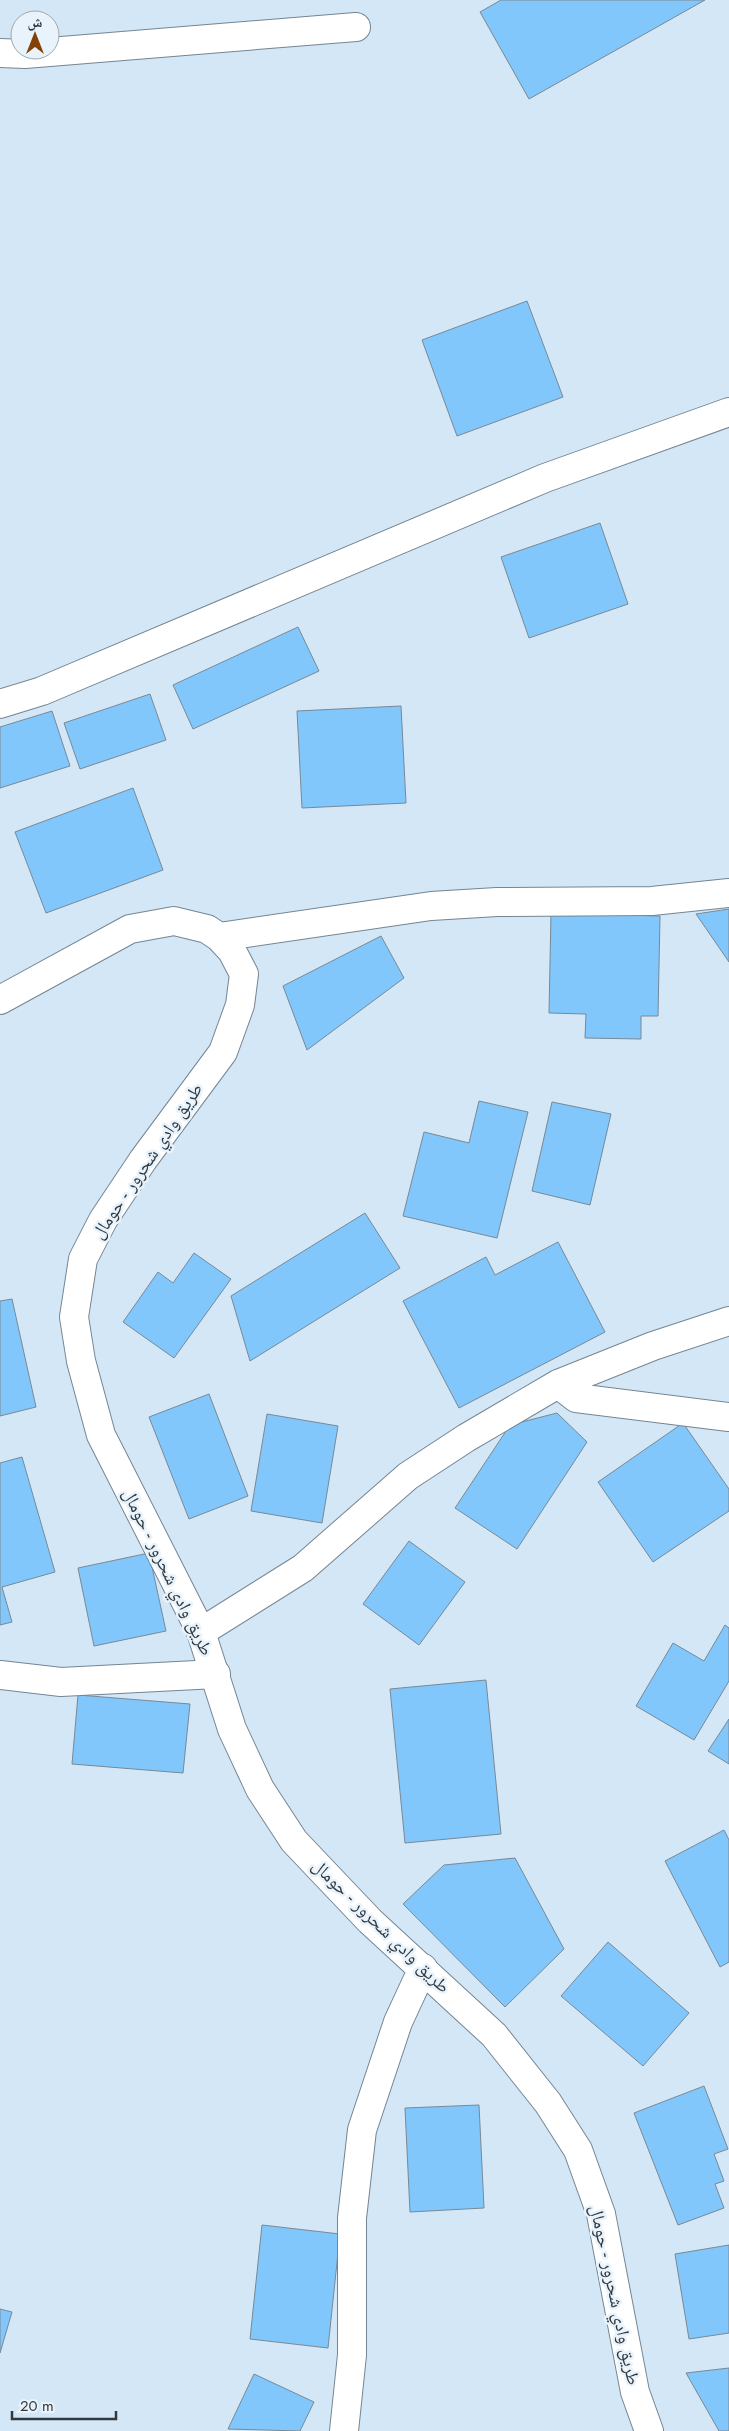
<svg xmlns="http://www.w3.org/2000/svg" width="729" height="2431" font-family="Jost,'Noto Naskh Arabic',sans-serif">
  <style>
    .building { fill: #82c7fb; stroke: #788996 }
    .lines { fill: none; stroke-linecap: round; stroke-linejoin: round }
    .minor-casing { stroke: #748593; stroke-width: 30 }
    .secondary-casing { stroke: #748593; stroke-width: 30 }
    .minor { stroke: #fff; stroke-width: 28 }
    .secondary { stroke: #fff; stroke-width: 28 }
    .labels { text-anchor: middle; stroke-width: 5; stroke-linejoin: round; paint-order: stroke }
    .street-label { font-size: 18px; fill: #31393f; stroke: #e8f3fc }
  </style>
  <rect width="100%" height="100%" fill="#d4e7f6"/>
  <!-- building -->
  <path class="building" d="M501,0H705L529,99L480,12Z
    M527,301L563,397L457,436L422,340Z
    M600,523L628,604L529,638L501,557Z
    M298,627L319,671L193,729L173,685Z
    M150,694L166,740L80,769L64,723Z
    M401,706L406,803L302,808L297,711Z
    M52,711L70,766L0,788V727Z
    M133,788L163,870L46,913L15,832Z
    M729,909V962L696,914Z
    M551,913L660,916L658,1016H641V1039L585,1038L586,1014L549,1013Z
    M381,936L404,978L307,1050L283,986Z
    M479,1101L528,1112L497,1238L403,1216L424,1132L469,1143Z
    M552,1102L611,1114L590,1205L532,1191Z
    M365,1213L400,1268L250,1361L231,1296Z
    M558,1242L605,1332L459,1408L403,1301L486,1257L495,1275Z
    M194,1253L231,1279L174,1358L123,1322L158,1272L173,1283Z
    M12,1299L36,1407L0,1416V1301Z
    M209,1394L248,1496L189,1519L149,1417Z
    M557,1413L587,1442L517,1549L455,1508L510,1425Z
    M267,1414L338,1426L322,1523L251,1511Z
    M683,1423L729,1489V1511L653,1562L598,1482Z
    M22,1457L55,1572L2,1587L12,1622L0,1625V1463Z
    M409,1541L465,1582L419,1645L363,1604Z
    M149,1553L166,1631L94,1646L78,1568Z
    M725,1625L729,1628V1681L694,1740L636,1706L673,1643L704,1661Z
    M486,1680L501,1834L405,1843L390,1689Z
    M78,1695L190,1704L183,1773L72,1764Z
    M729,1719V1764L708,1751Z
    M724,1830L729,1840V1962L720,1967L665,1861Z
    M515,1858L564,1949L505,2007L403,1904L444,1865Z
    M608,1942L689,2013L643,2066L561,1996Z
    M704,2086L728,2149L714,2154L724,2181L715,2184L724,2208L678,2225L634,2113Z
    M479,2105L484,2208L410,2212L405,2108Z
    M262,2225L340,2234L328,2348L250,2339Z
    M729,2245V2333L689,2339L675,2254Z
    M0,2309L12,2312L0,2353Z
    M729,2368V2431H719L686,2373Z
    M254,2374L314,2402L300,2431L228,2429Z"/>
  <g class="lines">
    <defs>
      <path id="minor" d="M0,53L25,54L356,27
        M0,704L42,691L545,478L729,412
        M219,937L431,906L497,902L652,901L729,893
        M558,1384L576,1398L729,1417
        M201,1632L303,1568L408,1476L466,1438L558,1384L653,1346L729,1321
        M0,1675L61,1682L216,1674
        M344,2431L352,2355V2218L362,2130L398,2022L423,1968"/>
      <path id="secondary" d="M0,1000L130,929L174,921L207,929L219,937L232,951L244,974L240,1005L223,1052L143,1160L103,1220L83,1259L74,1317L81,1361L101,1435L201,1632L232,1729L260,1789L294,1841L370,1921L494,2035L548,2103L578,2150L601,2214L635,2392L649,2431"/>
    </defs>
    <!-- minor casing -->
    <use href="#minor" class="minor-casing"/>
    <!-- secondary casing -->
    <use href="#secondary" class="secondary-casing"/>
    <!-- minor -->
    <use href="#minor" class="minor"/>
    <!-- secondary -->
    <use href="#secondary" class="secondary"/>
  </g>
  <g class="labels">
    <!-- street labels -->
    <g class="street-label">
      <text transform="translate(147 1161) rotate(-56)" y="6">طريق وادي شحرور - حومال</text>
      <text transform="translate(168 1572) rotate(64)" y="6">طريق وادي شحرور - حومال</text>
      <text transform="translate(381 1926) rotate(44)" y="6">طريق وادي شحرور - حومال</text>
      <text transform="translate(615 2295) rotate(78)" y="6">طريق وادي شحرور - حومال</text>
    </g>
  </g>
  <!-- north arrow -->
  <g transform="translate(35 35)"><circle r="24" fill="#e8f3fc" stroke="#9fa9b0"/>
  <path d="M0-4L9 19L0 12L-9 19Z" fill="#824208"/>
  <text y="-8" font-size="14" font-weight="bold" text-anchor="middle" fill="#31393f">ش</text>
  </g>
  <!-- scale -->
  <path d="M12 2411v8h104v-8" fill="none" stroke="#31393f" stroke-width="2.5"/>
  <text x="20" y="2411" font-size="15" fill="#31393f" stroke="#e8f3fc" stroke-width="4" paint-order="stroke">20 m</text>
</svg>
